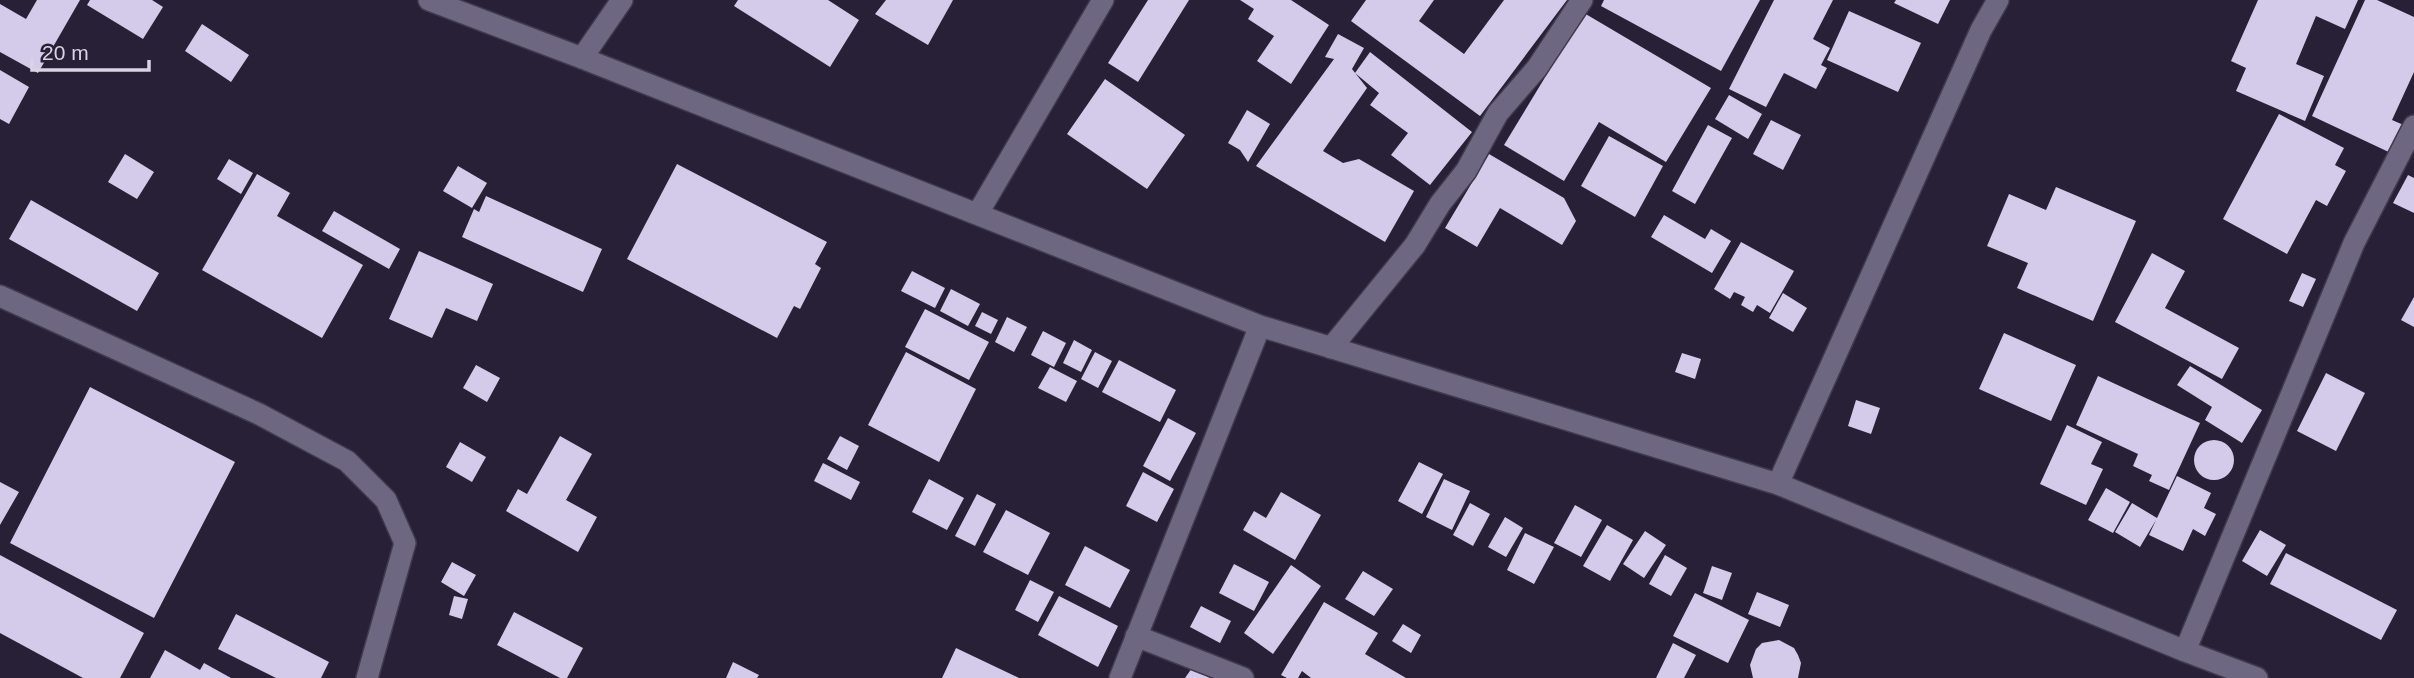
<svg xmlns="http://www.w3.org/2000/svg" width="2414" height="678" font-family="Helvetica,sans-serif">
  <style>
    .building { fill: #d3cbe9 }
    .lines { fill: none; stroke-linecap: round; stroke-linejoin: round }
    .minor-casing { stroke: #403a4d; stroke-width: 24 }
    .minor { stroke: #6e6781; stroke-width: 21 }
  </style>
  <rect width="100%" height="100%" fill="#272036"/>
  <!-- building -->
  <path class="building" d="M37,0H80L38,73L0,52V4L26,19Z
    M90,0H152L163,7L143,39L87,5Z
    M738,0H828L859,20L830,67L734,6Z
    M886,0H953L928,45L875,14Z
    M1148,0H1189L1138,82L1108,63Z
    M1240,0H1291L1329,25L1291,84L1257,61L1274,36L1248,19L1254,9Z
    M1366,0H1434L1419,21L1464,54L1504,0H1567L1480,116L1351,21Z
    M1604,0H1760L1721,71L1601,6Z
    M1774,0H1833L1813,39L1830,48L1821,65L1827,68L1816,89L1784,73L1766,107L1729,89Z
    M1896,0H1950L1938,24L1894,3Z
    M2258,0H2358L2345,29L2316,16L2296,64L2324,76L2305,121L2236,91L2246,68L2231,61Z
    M2365,0H2377L2414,17V72L2392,120L2406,126L2393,154L2312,116Z
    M1849,11L1921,43L1898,92L1827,60Z
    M1584,13L1711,88L1666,162L1599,122L1564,181L1504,145Z
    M202,24L249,55L231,82L185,51Z
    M1338,34L1364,48L1352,69L1367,88L1323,151L1343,163L1359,159L1414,191L1385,242L1256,166L1334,59L1325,57Z
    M1370,52L1472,132L1430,185L1391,155L1408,133L1370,105L1379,93L1355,73Z
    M0,70L29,87L9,124L0,119Z
    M1105,79L1185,135L1147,189L1067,134Z
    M1729,95L1762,114L1748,139L1715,119Z
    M1247,110L1270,124L1248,162L1240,150L1228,143Z
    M2279,114L2344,148L2335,165L2346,171L2327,206L2316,200L2287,254L2223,219Z
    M1771,120L1801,135L1783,170L1753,154Z
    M1708,125L1732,138L1695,204L1672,191Z
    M1609,136L1663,166L1635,217L1581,186Z
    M125,154L154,172L137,199L108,182Z
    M1489,154L1564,198L1576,221L1562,245L1500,208L1477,247L1445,228Z
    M229,159L253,173L241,194L217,179Z
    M677,164L827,242L815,264L821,268L800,309L794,306L777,338L627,259Z
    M458,166L487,183L472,208L443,191Z
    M257,174L290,193L277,216L363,265L322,338L202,270Z
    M2408,175L2414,178V213L2393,203Z
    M2056,187L2136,221L2093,321L2017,288L2028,263L1987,246L2009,194L2046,210Z
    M486,196L602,249L583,292L462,237L474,209L479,212Z
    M31,200L159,273L137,311L9,239Z
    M334,211L400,249L389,269L322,231Z
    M1664,215L1705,239L1711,229L1731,241L1712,273L1651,237Z
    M1741,242L1794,271L1770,313L1757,305L1753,312L1741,305L1745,297L1734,292L1730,299L1714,289Z
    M419,251L493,284L477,321L446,308L432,338L389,319Z
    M2152,253L2185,271L2165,308L2239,348L2222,379L2115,322Z
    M912,271L945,288L935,308L901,291Z
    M2302,273L2316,279L2303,307L2289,301Z
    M951,289L980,304L968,326L940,311Z
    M1783,293L1807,308L1793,332L1769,318Z
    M2414,297V327L2401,320Z
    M925,309L989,342L969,380L905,347Z
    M982,312L998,320L991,334L975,326Z
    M1007,317L1027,327L1014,352L995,342Z
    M1043,331L1066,343L1054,367L1031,355Z
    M2004,333L2076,365L2051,421L1979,389Z
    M1074,340L1092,350L1081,372L1063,363Z
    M906,352L976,389L939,462L868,425Z
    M1095,352L1112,361L1098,388L1081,379Z
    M1682,353L1701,359L1695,379L1675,372Z
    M1119,360L1176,390L1160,422L1102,392Z
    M476,365L500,378L487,402L463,388Z
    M2190,366L2262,410L2242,443L2205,420L2212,407L2177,385Z
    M1050,367L1077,381L1066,402L1038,388Z
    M2326,373L2365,393L2336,451L2297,431Z
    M2098,376L2200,423L2169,490L2149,481L2152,475L2133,466L2138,454L2076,425Z
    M90,387L235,462L154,618L10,543Z
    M1856,400L1880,408L1871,434L1848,426Z
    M1168,418L1196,433L1170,481L1143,466Z
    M2067,425L2102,442L2091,464L2103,469L2086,505L2040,484Z
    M560,436L592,454L566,500L597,517L578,552L506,511L518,489L527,494Z
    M840,436L859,446L847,470L827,459Z
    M2194 460a20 20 0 1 1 40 0a20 20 0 1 1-40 0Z
    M460,442L486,457L472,482L446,467Z
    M1419,462L1443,474L1422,514L1398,501Z
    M823,463L860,482L851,500L814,481Z
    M1143,472L1174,489L1157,522L1126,506Z
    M2177,476L2211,493L2204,508L2216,514L2205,536L2193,529L2183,551L2149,535L2156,520L2140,547L2115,532L2132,503L2157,518Z
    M929,479L964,498L947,530L912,512Z
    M1444,479L1470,491L1452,530L1426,517Z
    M0,482L19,492L0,525Z
    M2106,488L2130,502L2113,533L2088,520Z
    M1281,492L1321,515L1295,560L1243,530L1254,511L1266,518Z
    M977,494L996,504L975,546L955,536Z
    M1470,503L1490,514L1473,546L1453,535Z
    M1575,505L1602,520L1581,557L1554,543Z
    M1006,510L1050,533L1028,575L983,552Z
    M1505,517L1523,528L1506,557L1488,547Z
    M1607,525L1633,540L1610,581L1583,566Z
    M2260,530L2286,545L2267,576L2242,561Z
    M1645,531L1666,545L1644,578L1623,564Z
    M1525,533L1554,547L1534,584L1507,570Z
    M1085,546L1130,570L1110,608L1065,585Z
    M2286,553L2397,610L2381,640L2270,584Z
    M0,555L144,633L120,678H83L0,633Z
    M1665,555L1687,568L1671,596L1649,584Z
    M452,562L476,575L464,596L441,582Z
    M1234,564L1269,582L1254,611L1219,593Z
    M1291,565L1321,586L1273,654L1244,633Z
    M1712,566L1732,573L1722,600L1703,593Z
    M1363,571L1393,589L1374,616L1345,599Z
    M1030,580L1054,592L1038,622L1015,610Z
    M1757,592L1789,605L1780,627L1748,614Z
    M1695,593L1749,620L1728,663L1673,636Z
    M454,596L468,599L462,619L449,615Z
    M1059,596L1118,626L1098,667L1038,635Z
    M1324,602L1378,633L1365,654L1406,678H1311L1302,671L1298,678H1287L1281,675Z
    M1201,606L1231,621L1220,643L1190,627Z
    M514,612L583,648L567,678H560L497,645Z
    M236,614L329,662L321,678H276L218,649Z
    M1403,624L1421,635L1411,653L1392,641Z
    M1779,640L1794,648L1798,655L1801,663L1798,678H1753L1750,665L1756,649L1762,643Z
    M1673,643L1696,655L1684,678H1656Z
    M956,648L1019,678H942Z
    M165,650L200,670L204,663L231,678H150Z
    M733,662L759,675L757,678H726Z
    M1192,668L1210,678H1185Z"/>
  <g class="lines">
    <defs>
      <path id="minor" d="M429,0L582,58L1260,326L1778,484L2185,651L2257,678
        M582,58L622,0
        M978,213L1103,0
        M0,296L259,414L347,461L386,500L405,543L367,678
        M1331,348L1415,245L1440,204L1466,171L1498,113L1537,68L1582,0
        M1778,484L1981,30L1998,0
        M1136,636L1243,678
        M2185,651L2354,243L2414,126
        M1120,678L1260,326"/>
    </defs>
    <!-- minor casing -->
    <use href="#minor" class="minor-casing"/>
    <!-- minor -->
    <use href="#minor" class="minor"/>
  </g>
  <!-- scale -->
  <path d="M32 60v10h117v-10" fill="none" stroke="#d8d4e3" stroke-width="3.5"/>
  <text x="42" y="60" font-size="21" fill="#d8d4e3" stroke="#272036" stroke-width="5" paint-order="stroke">20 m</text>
</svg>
